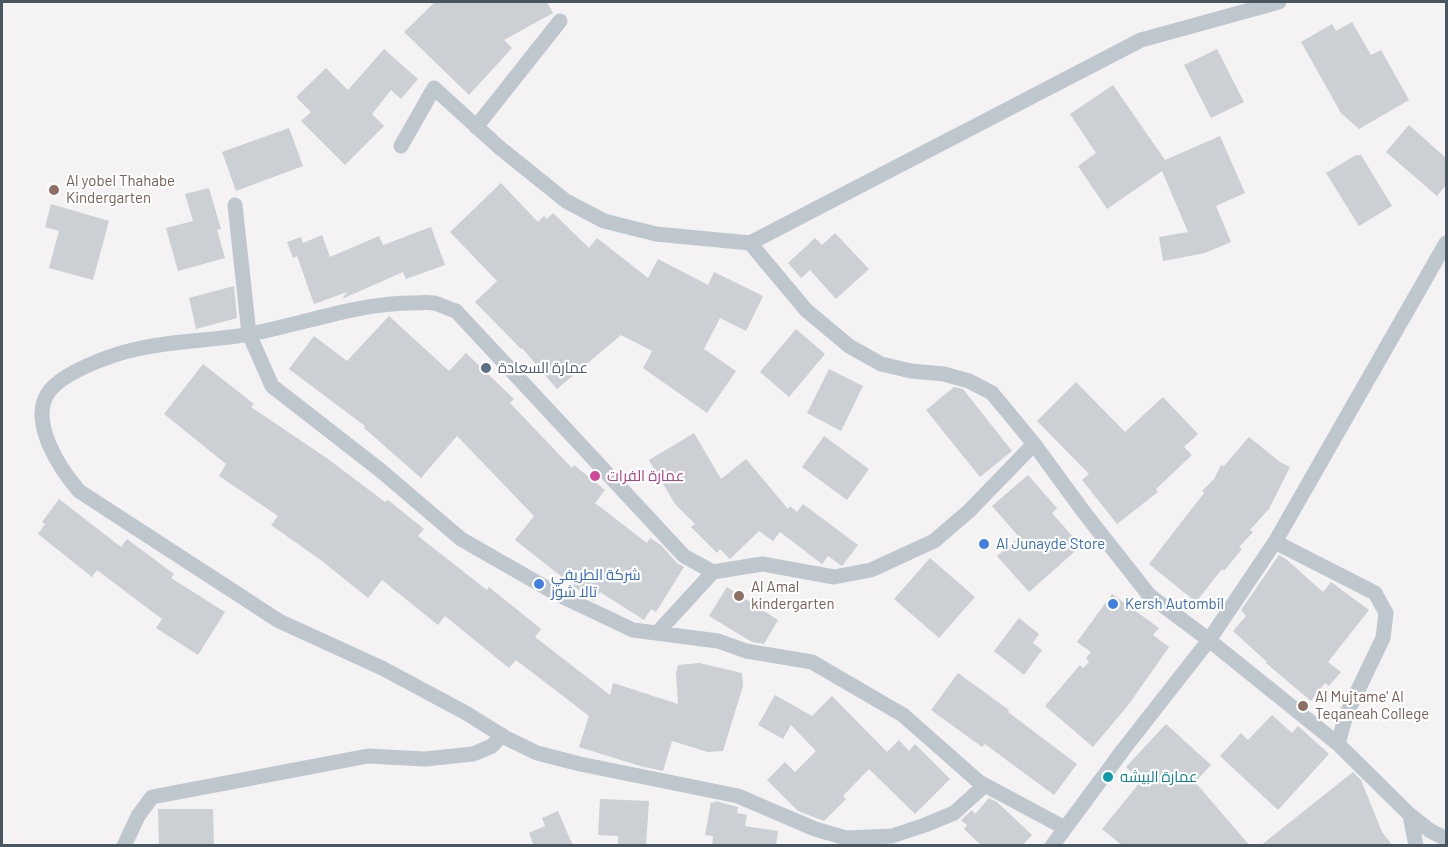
<svg xmlns="http://www.w3.org/2000/svg" width="1448" height="847" font-family="Barlow,Cairo,sans-serif">
  <style>
    .building { fill: #cccfd4 }
    .lines { fill: none; stroke-linecap: round; stroke-linejoin: round }
    .street { stroke: #bec7ce; stroke-width: 15 }
    .education-dot { fill: #8d6e63; stroke: #fff; stroke-width: 2 }
    .service-dot { fill: #5c6f8a; stroke: #fff; stroke-width: 2 }
    .hotel-dot { fill: #d1479c; stroke: #fff; stroke-width: 2 }
    .shop-dot { fill: #3f7fe0; stroke: #fff; stroke-width: 2 }
    .culture-dot { fill: #0f9aa8; stroke: #fff; stroke-width: 2 }
    .labels { text-anchor: middle; stroke-width: 4.5; stroke-linejoin: round; paint-order: stroke }
    .education-label { font-size: 15px; fill: #785e54; stroke: #fff; text-anchor: start }
    .service-label { font-size: 15px; fill: #4e5e75; stroke: #fff; text-anchor: start }
    .hotel-label { font-size: 15px; fill: #b23c85; stroke: #fff; text-anchor: start }
    .shop-label { font-size: 15px; fill: #366cbe; stroke: #fff; text-anchor: start }
    .culture-label { font-size: 15px; fill: #0d838f; stroke: #fff; text-anchor: start }
  </style>
  <rect width="100%" height="100%" fill="#f4f2f2"/>
  <!-- building -->
  <path class="building" d="M435,2H547L553,13L504,40L512,48L469,95L404,32Z
    M1352,22L1371,55L1381,50L1409,100L1359,129L1341,113L1301,42L1332,24L1336,31Z
    M384,49L418,79L401,99L391,90L372,114L384,126L345,165L301,121L311,112L296,97L326,68L348,90Z
    M1217,49L1244,102L1211,118L1184,65Z
    M1113,85L1165,160L1220,136L1245,193L1216,206L1231,242L1205,253L1163,261L1159,237L1188,232L1162,171L1107,209L1078,166L1096,153L1070,114Z
    M1409,125L1446,158V185L1437,196L1386,152Z
    M289,128L303,166L236,191L222,152Z
    M1356,155H1361L1392,206L1359,226L1326,173Z
    M501,183L538,222L544,216L547,219L553,213L589,248L597,238L648,278L658,259L708,285L714,272L763,296L746,331L720,318L704,349L736,371L707,413L643,368L652,351L621,335L557,389L522,348L521,349L475,302L497,281L450,232Z
    M209,188L221,229L217,230L225,258L178,271L166,228L193,221L185,194Z
    M51,204L109,221L93,280L49,268L59,231L45,227Z
    M431,227L445,265L406,279L403,272L342,299L347,292L314,304L297,256L293,258L287,242L301,237L303,243L322,235L330,257L379,236L383,245Z
    M835,233L869,269L836,299L810,270L801,278L788,263L815,238L822,245Z
    M234,286L237,318L196,329L189,298Z
    M389,316L449,371L466,353L514,399L510,403L572,468L574,465L605,490L595,503L647,543L650,538L661,545L677,563L684,567L656,612L651,609L644,620L600,592L594,601L590,599L515,540L534,516L457,436L421,478L364,428L365,426L289,369L314,336L347,361Z
    M796,329L825,354L789,397L760,372Z
    M203,364L254,404L251,407L328,459L385,502L388,500L424,529L418,536L487,590L489,587L541,629L535,637L610,695L613,683L678,704L676,673L678,665L699,663L742,673L743,686L723,751L708,752L672,741L663,771L640,766L579,747L589,716L516,660L509,668L445,616L438,625L382,580L368,598L322,561L271,525L278,516L219,476L226,464L164,414Z
    M829,369L863,386L841,431L807,413Z
    M1076,382L1125,432L1163,397L1198,434L1184,447L1192,455L1156,489L1158,492L1117,524L1082,480L1089,474L1037,421Z
    M954,387L963,389L1012,451L980,477L926,410Z
    M694,433L721,479L746,459L788,509L790,506L797,512L803,504L858,545L842,566L828,556L822,564L780,532L773,541L759,531L730,559L720,549L717,553L691,527L695,524L675,504L649,460Z
    M824,436L869,469L847,500L802,467Z
    M1249,437L1280,462L1290,467L1269,509L1250,530L1253,532L1239,547L1242,549L1224,571L1222,569L1196,602L1149,564L1204,493L1202,491L1214,479L1221,465L1224,466Z
    M1028,475L1057,508L1052,513L1081,546L1029,592L997,556L1019,537L992,506Z
    M59,499L121,547L127,539L174,574L171,578L225,612L198,655L156,628L162,619L97,570L92,577L38,534L45,524L42,522Z
    M1279,555L1286,559L1323,592L1331,582L1369,610L1328,662L1341,672L1329,686L1325,683L1311,701L1266,663L1267,662L1233,631L1246,616L1241,610Z
    M930,558L975,597L939,638L894,599Z
    M727,587L778,620L764,644L752,642L709,616Z
    M1112,594L1159,628L1153,635L1169,647L1129,704L1093,747L1045,706L1080,665L1083,668L1089,662L1086,658L1091,652L1077,642Z
    M1019,618L1039,634L1033,643L1042,650L1024,675L994,651Z
    M958,673L1009,710L1008,712L1077,764L1054,795L985,744L982,747L931,710Z
    M775,695L812,716L832,696L887,752L899,740L909,751L915,744L950,779L915,814L869,769L843,796L846,799L824,821L798,811L767,780L785,762L795,772L816,751L791,725L783,739L758,725Z
    M1272,715L1292,733L1298,726L1329,754L1278,810L1220,756L1241,733L1248,740Z
    M1166,724L1211,765L1195,782L1250,846H1123L1102,829L1141,781L1126,767Z
    M1353,772L1361,780L1382,832L1393,846H1260Z
    M989,798L997,802L1032,835L1022,846H982L964,829L967,825L961,820L972,810L975,814Z
    M600,799L649,801L646,846H618V836L598,835Z
    M715,801L738,807L737,813L747,815L745,826L778,831L776,846H712L713,836L705,835L711,802L714,803Z
    M158,809H213L214,846H159Z
    M558,811L573,846H534L529,833L545,826L542,818Z"/>
  <g class="lines">
    <!-- street -->
    <path class="street" d="M476,127L560,21
      M401,146L434,88L500,148L566,201L604,221L656,234L750,243L806,310L849,346L881,364L911,371L944,374L969,381L992,393L1034,444L1083,511L1149,595L1209,640L1338,744L1410,815L1429,830L1446,839
      M235,205L249,334L272,386L380,470L461,539L557,594L633,630L718,641L746,651L812,662L903,715L979,782L1065,828
      M750,243L1141,40L1279,2
      M657,633L713,572
      M1338,744L1346,715L1383,638L1386,613L1375,593L1275,542L1446,243
      M985,785L954,813L925,825L892,836L846,838L815,829L738,796L580,764L537,753L506,738L466,713L382,668L279,621L79,491C60,469 29,422 48,393C62,372 113,354 137,349C174,340 213,341 250,334C304,324 358,303 412,303C419,303 427,302 434,303C442,305 449,309 456,311L684,556L713,572L762,564L834,577L871,570L934,541L969,511L1034,444
      M1410,815L1416,846
      M124,846L138,816L152,797L368,756L425,759L473,754L492,746L502,735
      M1052,846L1123,750L1209,640L1275,542"/>
  </g>
  <!-- markers -->
  <g class="education-dot">
    <circle cx="54" cy="190" r="6"/>
    <circle cx="739" cy="596" r="6"/>
    <circle cx="1303" cy="706" r="6"/>
  </g>
  <circle class="service-dot" cx="486" cy="368" r="6"/>
  <circle class="hotel-dot" cx="595" cy="476" r="6"/>
  <g class="shop-dot">
    <circle cx="984" cy="544" r="6"/>
    <circle cx="539" cy="584" r="6"/>
    <circle cx="1113" cy="604" r="6"/>
  </g>
  <circle class="culture-dot" cx="1108" cy="777" r="6"/>
  <g class="labels">
    <!-- education labels -->
    <g class="education-label">
      <text x="66" y="186">Al yobel Thahabe<tspan x="66" dy="17">Kindergarten</tspan></text>
      <text x="751" y="592">Al Amal<tspan x="751" dy="17">kindergarten</tspan></text>
      <text x="1315" y="702">Al Mujtame' Al<tspan x="1315" dy="17">Teqaneah College</tspan></text>
    </g>
    <!-- service labels -->
    <g class="service-label">
      <text x="498" y="373">عمارة السعادة</text>
    </g>
    <!-- hotel labels -->
    <g class="hotel-label">
      <text x="607" y="481">عمارة الفرات</text>
    </g>
    <!-- shop labels -->
    <g class="shop-label">
      <text x="996" y="549">Al Junayde Store</text>
      <text x="551" y="580">شركة الطريفي<tspan x="551" dy="17">تالا شوز</tspan></text>
      <text x="1125" y="609">Kersh Autombil</text>
    </g>
    <!-- culture labels -->
    <g class="culture-label">
      <text x="1120" y="782">عمارة البيشه</text>
    </g>
  </g>
  <!-- border -->
  <rect width="1448" height="847" fill="none" stroke="#4a565f" stroke-width="6"/>
</svg>
